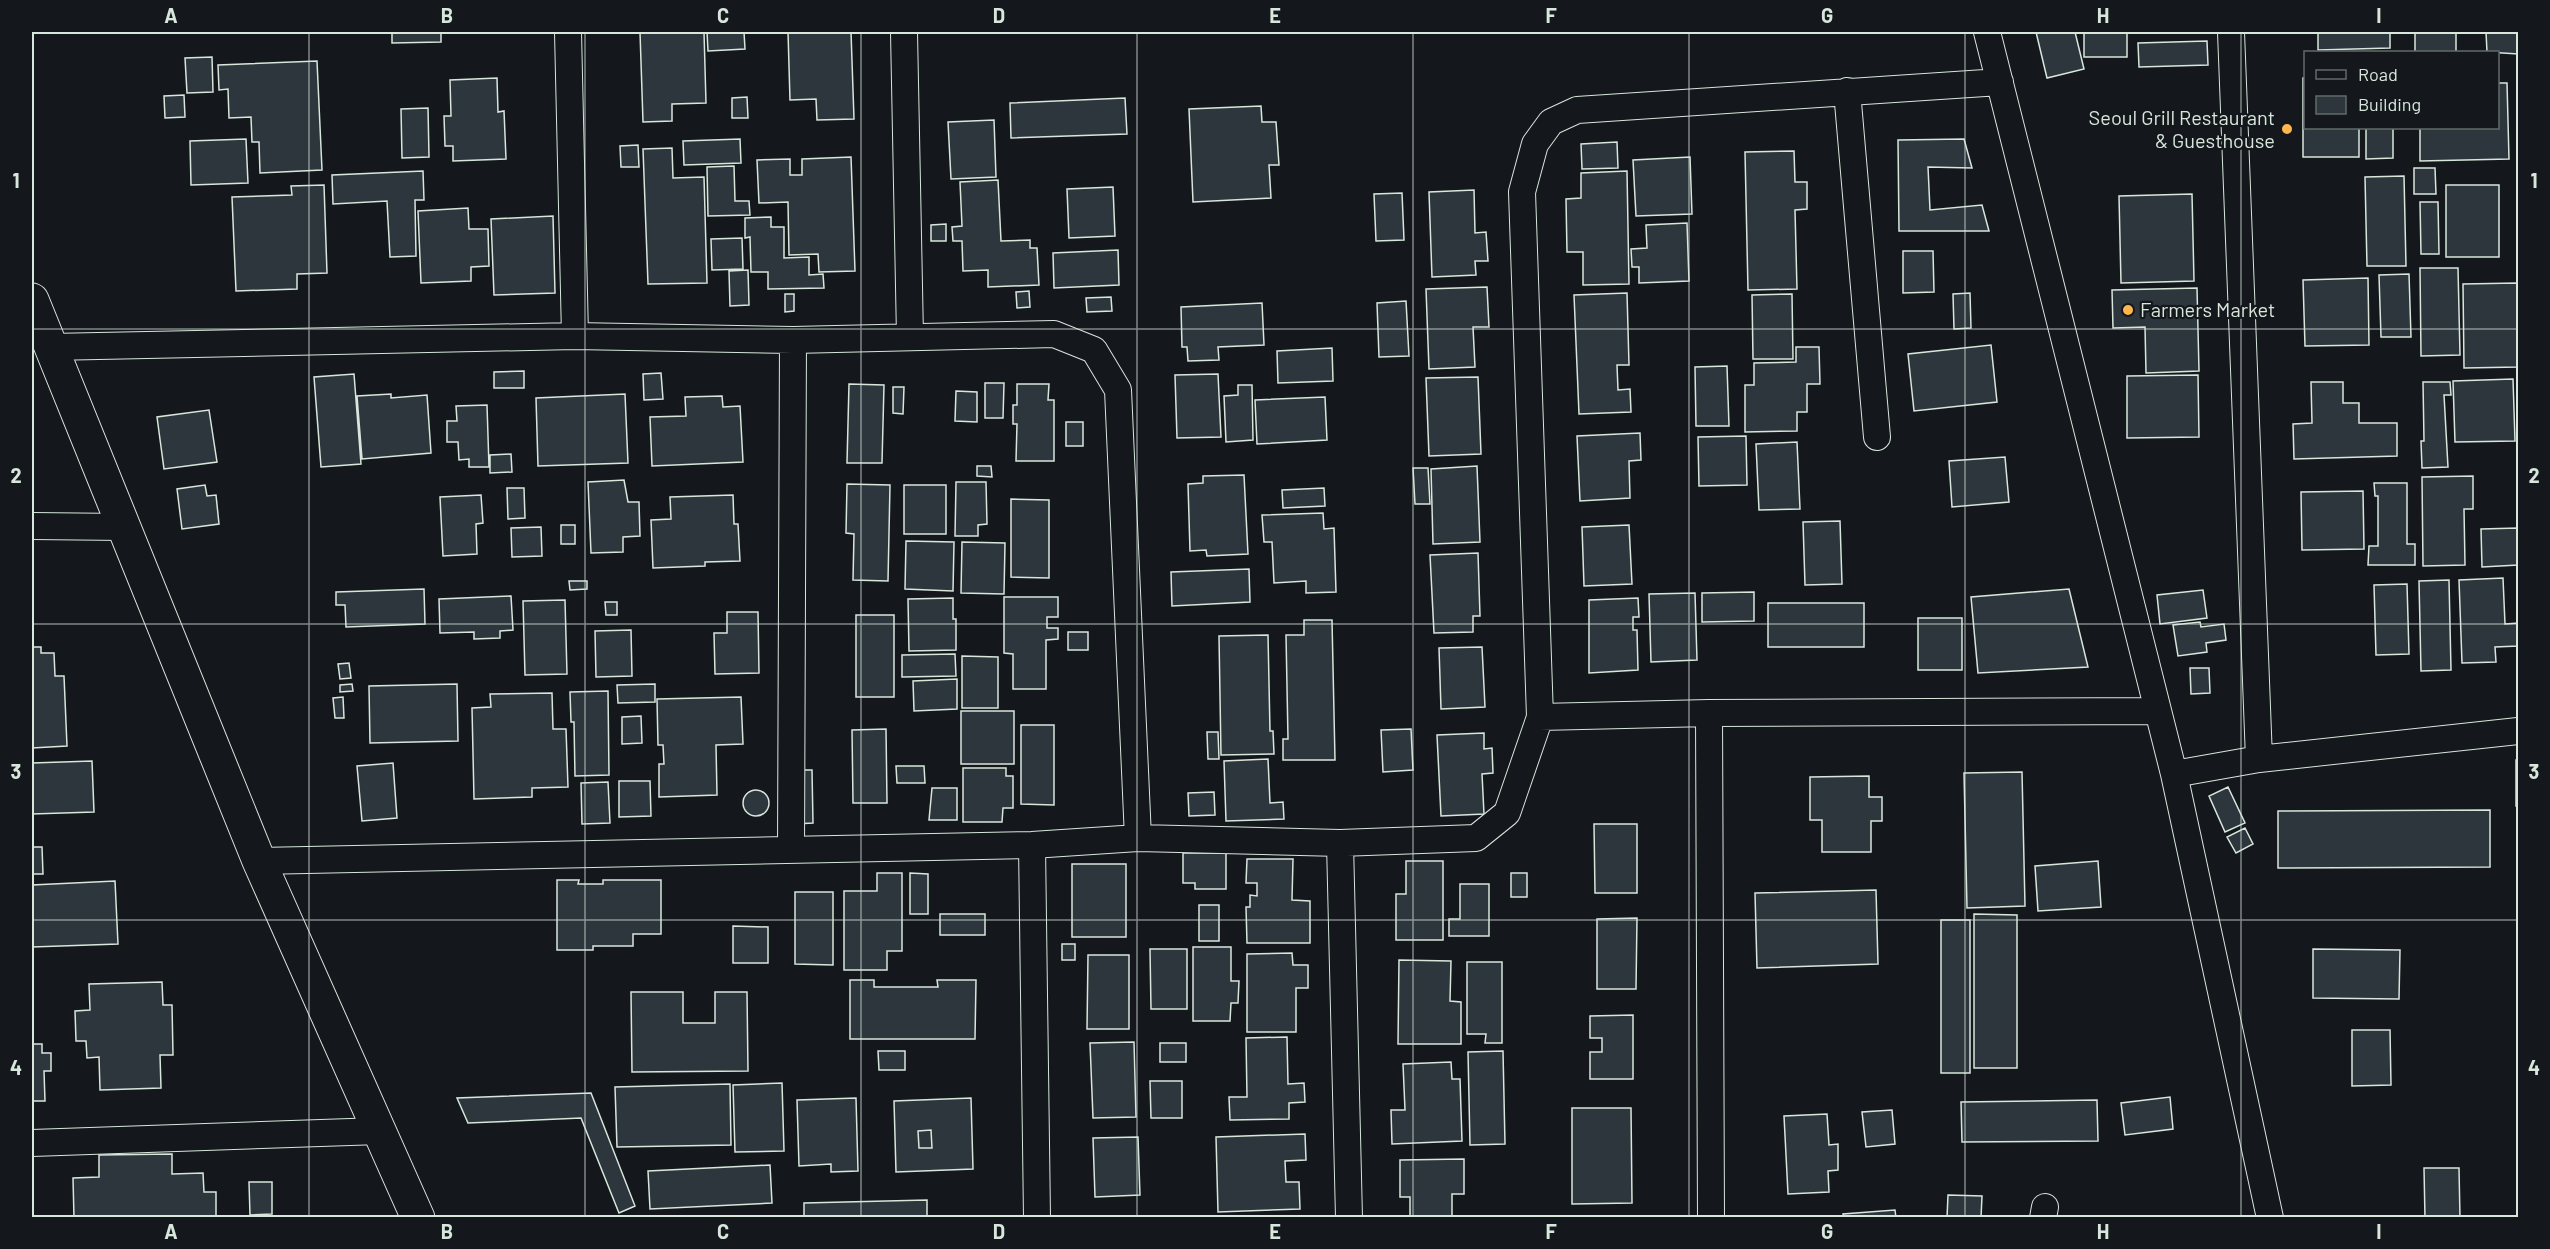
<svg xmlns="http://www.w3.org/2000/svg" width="2550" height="1249" font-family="Barlow,sans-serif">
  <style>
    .building { fill: #2c363c; stroke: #d8e6dc; stroke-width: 1.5; fill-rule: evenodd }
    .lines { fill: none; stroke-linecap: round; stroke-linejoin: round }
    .street-casing { stroke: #d8e6dc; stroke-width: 28 }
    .secondary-casing { stroke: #d8e6dc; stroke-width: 35 }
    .street { stroke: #14181c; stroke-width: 26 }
    .secondary { stroke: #14181c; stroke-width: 33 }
    .grid { fill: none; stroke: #d8e6dc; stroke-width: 1.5; stroke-opacity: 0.55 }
    .poi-dot { fill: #ffb74d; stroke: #14181c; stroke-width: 2 }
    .labels { text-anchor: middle; stroke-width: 4.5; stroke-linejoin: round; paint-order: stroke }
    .poi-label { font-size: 20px; fill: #d8e6dc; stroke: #14181c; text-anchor: end }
    .neatline { fill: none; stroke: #d8e6dc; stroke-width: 2 }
    .grid-label { font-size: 20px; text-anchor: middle; font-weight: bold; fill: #d8e6dc }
  </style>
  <rect width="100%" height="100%" fill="#14181c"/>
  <!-- building -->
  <path class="building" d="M392,32H441V42L392,43Z
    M640,32H704L706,103L672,104V121L643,122Z
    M707,32H744L745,49L708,51Z
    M788,32H851L854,119L817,120L816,99L790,100Z
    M2036,32H2075L2084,69L2047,78Z
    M2084,32H2127V57H2084Z
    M2318,32H2390V48L2318,50Z
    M2415,32H2456V52H2415Z
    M2486,32H2518V54L2487,52Z
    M2207,41L2208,65L2139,67L2138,43Z
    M212,57L213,92L187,93L185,58Z
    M317,61L322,170L260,173L259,142H252L251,117L229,118L228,89L219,90L218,65Z
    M497,78L498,112L504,111L506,159L453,161V146H445L444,116H451L450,80Z
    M2303,78H2306V128H2359V157H2303Z
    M2498,83H2507L2509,159L2420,161V128H2498Z
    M184,95L185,117L165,118L164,96Z
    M747,97L748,118H732V98Z
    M1125,98L1127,134L1011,138L1010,103Z
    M1261,106L1262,122H1276L1279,165H1269L1271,198L1193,202L1189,109Z
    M428,108L429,157L402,158L401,109Z
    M994,120L996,177L951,179L948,122Z
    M2366,128H2393V158L2366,159Z
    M246,139L248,183L191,185L190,141Z
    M740,139L741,163L684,165L683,141Z
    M1964,139L1972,168L1928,167L1930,210L1982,205L1989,231H1899L1898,140Z
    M1617,142L1618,168L1582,169L1581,144Z
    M638,145L639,167H621L620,146Z
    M672,148L673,178L704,177L707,283L648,284L643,149Z
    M1794,151L1795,182H1807V209L1795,210L1797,289L1748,290L1745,152Z
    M851,157L855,271L819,272L818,254L789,255L788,202L759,203L757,160L790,159V175H802V159Z
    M1690,157L1692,214L1636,216L1633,160Z
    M734,166L735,201H749L750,215L708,216L707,167Z
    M2414,168H2435L2436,194H2414Z
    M423,171L424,200H415L416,256L390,257L387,201L333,204L332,175Z
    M1627,171L1629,284L1583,285V252H1567L1566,199L1581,198V173Z
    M2404,176L2406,266H2367L2365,177Z
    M998,180L1001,241L1030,240V248H1037L1039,285L988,287V270L963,271L962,241H953L952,227L962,226L960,182Z
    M324,185L327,273L297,274V289L236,291L232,197L292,195L291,186Z
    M2446,185H2499V257H2446Z
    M1113,187L1115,236L1069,238L1067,189Z
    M1474,190L1475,233L1486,232L1488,261H1475L1476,275L1432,277L1429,192Z
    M1402,193L1404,240L1376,241L1374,194Z
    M2192,194L2194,281L2121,283L2119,196Z
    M2420,202H2438L2439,254H2421Z
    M468,208L469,229H488L489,266L471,267V281L421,283L418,211Z
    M553,216L555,293L494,295L491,219Z
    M771,217V227H784V258L809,257V275L823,274L824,288L768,289V272H751L750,237L745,238V218Z
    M1687,223L1689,281L1639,283V267H1632L1631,249L1647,248L1646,225Z
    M946,224V241H931V225Z
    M742,238L743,269L712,270L711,239Z
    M1118,250L1119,285L1054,288L1053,253Z
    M1903,251H1933L1934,292L1903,293Z
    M2420,268H2458L2460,355L2421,356Z
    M748,270L749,305L730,306L729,271Z
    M2409,274L2411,337H2381L2379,275Z
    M2368,278L2369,345L2305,346L2303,280Z
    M2517,283L2518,367L2464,368L2463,284Z
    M1487,287L1489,327H1473L1475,367L1429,369L1426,289Z
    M2197,288L2199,371L2146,373L2145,327L2113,328L2112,290Z
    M1029,291L1030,307L1017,308L1016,292Z
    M1627,293L1629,365H1617L1618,390L1630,389L1631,412L1579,414L1574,295Z
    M1970,293L1971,328L1954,329L1953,294Z
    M785,294H794V311L785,312Z
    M1792,294L1793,359H1753L1752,295Z
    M1111,297L1112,311L1087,312L1086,298Z
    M1406,301L1409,356L1379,357L1377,303Z
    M1262,303L1264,345L1218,347L1219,360L1188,361L1187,347H1182L1181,307Z
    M1991,345L1997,402L1914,411L1908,354Z
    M1796,347H1819L1820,384H1807V412H1797V431L1745,432V385H1754V363L1796,362Z
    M1332,348L1333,381L1278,383L1277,351Z
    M1727,366L1729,426H1696L1695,367Z
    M524,371V388H494V372Z
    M661,373L663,399L644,400L643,374Z
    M354,374L361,464L321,467L314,377Z
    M1218,374L1221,437L1177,438L1175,375Z
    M2198,375L2199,437L2127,438V376Z
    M1478,377L1481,454L1429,456L1426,378Z
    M2513,379L2515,441L2455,442L2453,381Z
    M2311,382H2343V403H2359V423H2397V456L2294,459L2293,424L2312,423Z
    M2423,382H2450L2451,395H2444L2448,467L2422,468L2421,441H2424Z
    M985,383H1004L1003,418H985Z
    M849,384L884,385L882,463H847Z
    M1017,384H1049L1048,400H1054V461H1016L1017,424H1013V405H1017Z
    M1238,385H1252L1253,440L1226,442L1224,396L1238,395Z
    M893,387H904L903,414L893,413Z
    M956,391L977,392V422L955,421Z
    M391,394V398L427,395L431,453L362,459L357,396Z
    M625,394L628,463L538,466L536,398Z
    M722,396L723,407L740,406L743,462L652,466L650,417L686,416L685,397Z
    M1325,397L1327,440L1257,444L1255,400Z
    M487,405L489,467H469V459L459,460L458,442H447V421H457L456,406Z
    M209,410L217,462L164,469L157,417Z
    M1066,422H1083V446H1066Z
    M1640,433L1641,460L1629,461L1630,498L1580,501L1577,436Z
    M1746,436L1747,485L1699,486L1698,437Z
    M1797,442L1800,509L1759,510L1756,444Z
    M511,454L512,472L490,473V455Z
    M2005,457L2009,502L1952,507L1949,461Z
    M977,466H991L992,477L977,476Z
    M1477,466L1480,542L1433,544L1431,469Z
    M1413,468H1428L1430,504H1415Z
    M1244,475L1248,554L1207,556L1206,550L1190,551L1188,484L1203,483V476Z
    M2473,476V509H2464L2465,565L2423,566L2422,477Z
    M624,480L628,502H639L640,536L623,537V552L591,553L588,482Z
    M956,482H986L987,524L978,525V536H955Z
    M2374,483H2407V544H2415V565H2368L2369,546H2378V496H2375Z
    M847,484L890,485L888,581L853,580L854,534L846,533Z
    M205,485L207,496L216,495L219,524L182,529L177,489Z
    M904,485H946V534H904Z
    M507,488H524L525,518L508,519Z
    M1324,488L1325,506L1283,508L1282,490Z
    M2363,491L2364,549L2302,550L2301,492Z
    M481,495L483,523L476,524L477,554L443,556L440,497Z
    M733,495L734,524H738L740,561L705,562V566L653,568L651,520L671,519L670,497Z
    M1011,499L1049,500V578L1011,577Z
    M1323,513L1324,529L1334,528L1336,592L1306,593V581L1274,583L1272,542H1264L1262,515Z
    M1840,521L1842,584L1805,585L1803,522Z
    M561,525H575V544H561Z
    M1629,525L1632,584L1584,586L1582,527Z
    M541,527L542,556L512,557L511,528Z
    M2518,528V565L2482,567L2481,529Z
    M906,541L954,542L953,591L905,589Z
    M962,542L1005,543L1004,594L961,593Z
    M1478,553L1480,616H1473V632L1434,633L1430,555Z
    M1249,569L1250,602L1172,606L1171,572Z
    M2503,578L2505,624L2518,623V646L2495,647L2496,662L2462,663L2459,580Z
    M2449,580L2451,670L2421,671L2419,581Z
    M569,581H587V589L570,590Z
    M2407,584L2409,654L2376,655L2374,585Z
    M424,589L425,624L346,627L345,605H336V592Z
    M2069,589L2088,667L1978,673L1971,597Z
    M2203,590L2207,618L2160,624L2157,595Z
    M1754,592V621L1702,622V593Z
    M1695,593L1697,660L1651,662L1649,594Z
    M511,596L513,630L500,631V638L474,639V632L440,633L439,599Z
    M1004,597H1058V617H1047V628H1058V639L1046,640V689H1013V654L1004,653Z
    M953,598V619H956V650L909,651L908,599Z
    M1638,598L1639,617H1633V630H1637L1638,670L1589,673V600Z
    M565,600L567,674L525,675L523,601Z
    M605,602H617V615H606Z
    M1768,603H1864V647H1768Z
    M727,612H758L759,673L715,674L714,633H727Z
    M856,615H894V697H856Z
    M1918,618H1962V670H1918Z
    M1304,620H1332L1335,760H1283V739H1288L1286,635H1304Z
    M2200,622L2201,627L2224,624L2226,640L2206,643L2207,652L2178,656L2173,625Z
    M631,630L632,676L596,677L595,631Z
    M1068,632H1088V650H1068Z
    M1268,635L1270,731H1273L1274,754L1221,755L1219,636Z
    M32,647H41V653H54L55,676H64L67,746L32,748Z
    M1482,647L1485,707L1441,709L1439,648Z
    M955,654L956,676L902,677V655Z
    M962,656L998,657V708H962Z
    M349,663L351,678L340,679L338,664Z
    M2190,668H2209L2210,693L2191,694Z
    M957,679V709L914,711L913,681Z
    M352,684L353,691L340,692V685Z
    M457,684L458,741L370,743L369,686Z
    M655,684V702L618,703L617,685Z
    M608,691L609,775L575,776L574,722H571L570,692Z
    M552,693L553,729H566L568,787L532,788V797L474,799L472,708L491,707L490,694Z
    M343,697L344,718H335L333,698Z
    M741,697L743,744L716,745L717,795L659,797V764H664L663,745H658L657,699Z
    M961,711H1014V764H961Z
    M641,716L642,743L622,744V717Z
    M1021,725H1054V805L1021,804Z
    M886,729L887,803H853L852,730Z
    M1411,729L1413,770L1383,772L1381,730Z
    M1207,732H1218L1219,759H1208Z
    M1484,733V749L1492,748L1493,773L1482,774L1484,814L1441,816L1437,735Z
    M1268,759L1270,803L1283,802L1284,819L1226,821L1224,761Z
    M2516,760H2518V806H2516Z
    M92,761L94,812L32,814V763Z
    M393,763L397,818L362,821L357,766Z
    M896,766H924L925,783H897Z
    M963,768H1006V776H1013V808H1003L1002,822H963Z
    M794,770H812L813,823L795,824Z
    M2022,772L2025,906L1967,908L1964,773Z
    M1869,776V797H1882V821H1871V852H1822V820H1810V777Z
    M619,781H650L651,816L619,817Z
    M608,782L610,823L582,824L581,783Z
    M2228,787L2245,823L2225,832L2209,796Z
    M932,788H957V820H929Z
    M743 803a13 13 0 1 1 26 0a13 13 0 1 1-26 0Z
    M1214,792L1215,815L1189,816L1188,793Z
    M2490,810V867L2278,868V811Z
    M1594,824H1637V893H1595Z
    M2245,828L2253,844L2236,853L2227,837Z
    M32,847H42L43,874H32Z
    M1183,853H1226V889H1195V883H1183Z
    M1247,859H1293L1292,900L1310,901V943H1247L1246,907H1250V895L1257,896V883H1246Z
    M1406,861H1443V940H1396V894H1406Z
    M2098,861L2101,907L2038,911L2035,866Z
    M1072,864H1126V937H1072Z
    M877,873H902V951H887V970H844V891H877Z
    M910,873L928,874V914H910Z
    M1511,873H1527V897H1511Z
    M557,880H579L578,884H603V880H661V934H633V946H593V950H557Z
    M115,881L118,944L32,947V885Z
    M1460,884H1489V936H1449V919H1460Z
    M1876,890L1878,964L1757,968L1755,893Z
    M795,892H833V965L795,964Z
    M1199,905H1219V941H1199Z
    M940,914H985V935H940Z
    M1974,914L2017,915V1068H1974Z
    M1637,918L1636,989H1597V919Z
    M1941,920H1970V1073H1941Z
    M733,926L768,927V963H733Z
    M1062,944H1075V960H1062Z
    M1193,947H1231V981H1239L1238,1003H1231L1230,1021H1193Z
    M1150,949H1187V1009H1151Z
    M2313,949L2400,950L2399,999L2313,998Z
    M1292,953L1293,965H1308V988H1296V1032H1247V954Z
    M1088,955H1129V1029H1087Z
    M1399,960L1451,961L1450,1001L1461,1002V1044H1398Z
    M1467,962H1502V1043H1485L1486,1034H1467Z
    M850,980H874V987H938L937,980H976L975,1039H850Z
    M162,982L163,1005H172L173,1055H160L161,1088L100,1090L99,1057L87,1058L86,1041H76L75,1011L90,1010L89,984Z
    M631,992H683V1023H715V992H747L748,1071L632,1072Z
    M1633,1015V1079H1590V1052H1602V1038H1590V1016Z
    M2352,1030H2390L2391,1085L2352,1086Z
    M1287,1037L1288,1084L1304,1083L1305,1102L1289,1103V1119L1230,1120L1229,1097H1247L1246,1038Z
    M1134,1042L1136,1117L1093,1118L1090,1043Z
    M1160,1043H1186V1062H1160Z
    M32,1044H42V1053H51V1071H44L45,1101H32Z
    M878,1051H905V1070H879Z
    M1503,1051L1505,1144L1470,1145L1468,1052Z
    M1451,1062L1452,1079H1460L1462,1141L1392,1144L1391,1110H1405L1403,1064Z
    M1150,1081H1182V1118H1151Z
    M782,1083L784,1151L735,1152L733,1085Z
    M730,1084L731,1145L617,1147L615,1087Z
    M591,1093L635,1206L619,1213L581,1118L468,1123L457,1098Z
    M2170,1097L2173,1129L2125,1135L2121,1103Z
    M856,1098L858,1171L831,1172V1164L799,1166L797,1100Z
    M971,1098L973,1169L896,1172L894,1101ZM931,1130L932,1148H919L918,1131Z
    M2097,1100L2098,1141L1962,1142L1961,1102Z
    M1572,1108H1631L1632,1203L1572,1204Z
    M1892,1110L1895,1144L1866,1147L1862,1112Z
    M1827,1114L1829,1145L1838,1144V1170L1828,1171L1829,1192L1788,1194L1784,1116Z
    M931,1130L932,1148H919L918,1131Z
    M1305,1134L1306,1160L1285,1161L1286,1182H1299L1300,1209L1218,1212L1216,1137Z
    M1138,1137L1140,1195L1095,1197L1093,1138Z
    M172,1154V1174L203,1173L204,1192H216V1218H74L73,1178L99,1177V1155Z
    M1464,1159V1194H1452V1218H1410V1197H1400V1160Z
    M770,1165L772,1203L650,1209L648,1171Z
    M2424,1168H2459L2460,1218H2425Z
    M249,1182H272V1214L250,1215Z
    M1948,1195L1982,1196L1981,1218H1947Z
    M927,1200V1218H804V1203Z
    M1895,1210L1896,1218H1844L1843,1214Z"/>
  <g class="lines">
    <defs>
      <path id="street" d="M568,32L575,336
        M904,32L910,337
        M1987,32L2174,774L2270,1218
        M1847,91L1877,437
        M50,347L575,336L793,340L1054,334L1094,350L1118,390L1138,838
        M32,526L124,527
        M1709,713L1711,1218
        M1540,717L1709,713L2158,711
        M2259,759L2518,731
        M2174,774L2259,759L2231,32
        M1340,843L1349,1218
        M1032,845L1037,1218
        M791,849L793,340
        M259,861L1032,845L1138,838L1340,843L1476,838L1507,813L1540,717L1522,192L1535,144L1551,122L1577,110L2000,82
        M32,1143L380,1131
        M2043,1218L2045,1207"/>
      <path id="secondary" d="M32,300L259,861L418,1218"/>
    </defs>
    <!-- street casing -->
    <use href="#street" class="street-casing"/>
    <!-- secondary casing -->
    <use href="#secondary" class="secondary-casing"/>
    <!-- street -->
    <use href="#street" class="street"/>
    <!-- secondary -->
    <use href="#secondary" class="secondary"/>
  </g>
  <!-- grid -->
  <path class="grid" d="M309,32V1218M585,32V1218M861,32V1218M1137,32V1218M1413,32V1218M1689,32V1218M1965,32V1218M2241,32V1218M32,329H2518M32,624H2518M32,920H2518"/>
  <!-- markers -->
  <g class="poi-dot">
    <circle cx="2287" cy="129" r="6"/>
    <circle cx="2128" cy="310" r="6"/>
  </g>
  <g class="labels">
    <!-- poi labels -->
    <g class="poi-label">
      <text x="2275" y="125">Seoul Grill Restaurant<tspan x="2275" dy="23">&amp; Guesthouse</tspan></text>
      <text x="2140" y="317" text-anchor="start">Farmers Market</text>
    </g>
  </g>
  <!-- border -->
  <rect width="2550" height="1249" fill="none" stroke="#14181c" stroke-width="66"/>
  <!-- legend -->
  <rect x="2304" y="51" width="195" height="78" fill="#14181c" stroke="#626a69" stroke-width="1.5"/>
  <rect x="2316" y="70" width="30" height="9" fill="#14181c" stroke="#626a69" stroke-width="1.5"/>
  <text x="2358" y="81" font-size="18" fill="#d8e6dc">Road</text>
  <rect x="2316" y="96" width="30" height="18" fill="#2c363c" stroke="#626a69" stroke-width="1.5"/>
  <text x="2358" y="111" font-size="18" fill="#d8e6dc">Building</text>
  <rect x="33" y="33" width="2484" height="1183" class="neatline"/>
  <g class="grid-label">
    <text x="171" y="23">A</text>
    <text x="447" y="23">B</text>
    <text x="723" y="23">C</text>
    <text x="999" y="23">D</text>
    <text x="1275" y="23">E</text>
    <text x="1551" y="23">F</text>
    <text x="1827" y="23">G</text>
    <text x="2103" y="23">H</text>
    <text x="2379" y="23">I</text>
    <text x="16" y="188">1</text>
    <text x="2534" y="188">1</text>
    <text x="16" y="483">2</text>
    <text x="2534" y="483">2</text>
    <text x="16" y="779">3</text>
    <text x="2534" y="779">3</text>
    <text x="16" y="1075">4</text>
    <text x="2534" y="1075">4</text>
    <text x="171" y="1239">A</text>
    <text x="447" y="1239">B</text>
    <text x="723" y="1239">C</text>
    <text x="999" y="1239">D</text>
    <text x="1275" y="1239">E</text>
    <text x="1551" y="1239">F</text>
    <text x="1827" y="1239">G</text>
    <text x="2103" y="1239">H</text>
    <text x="2379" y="1239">I</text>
  </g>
</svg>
